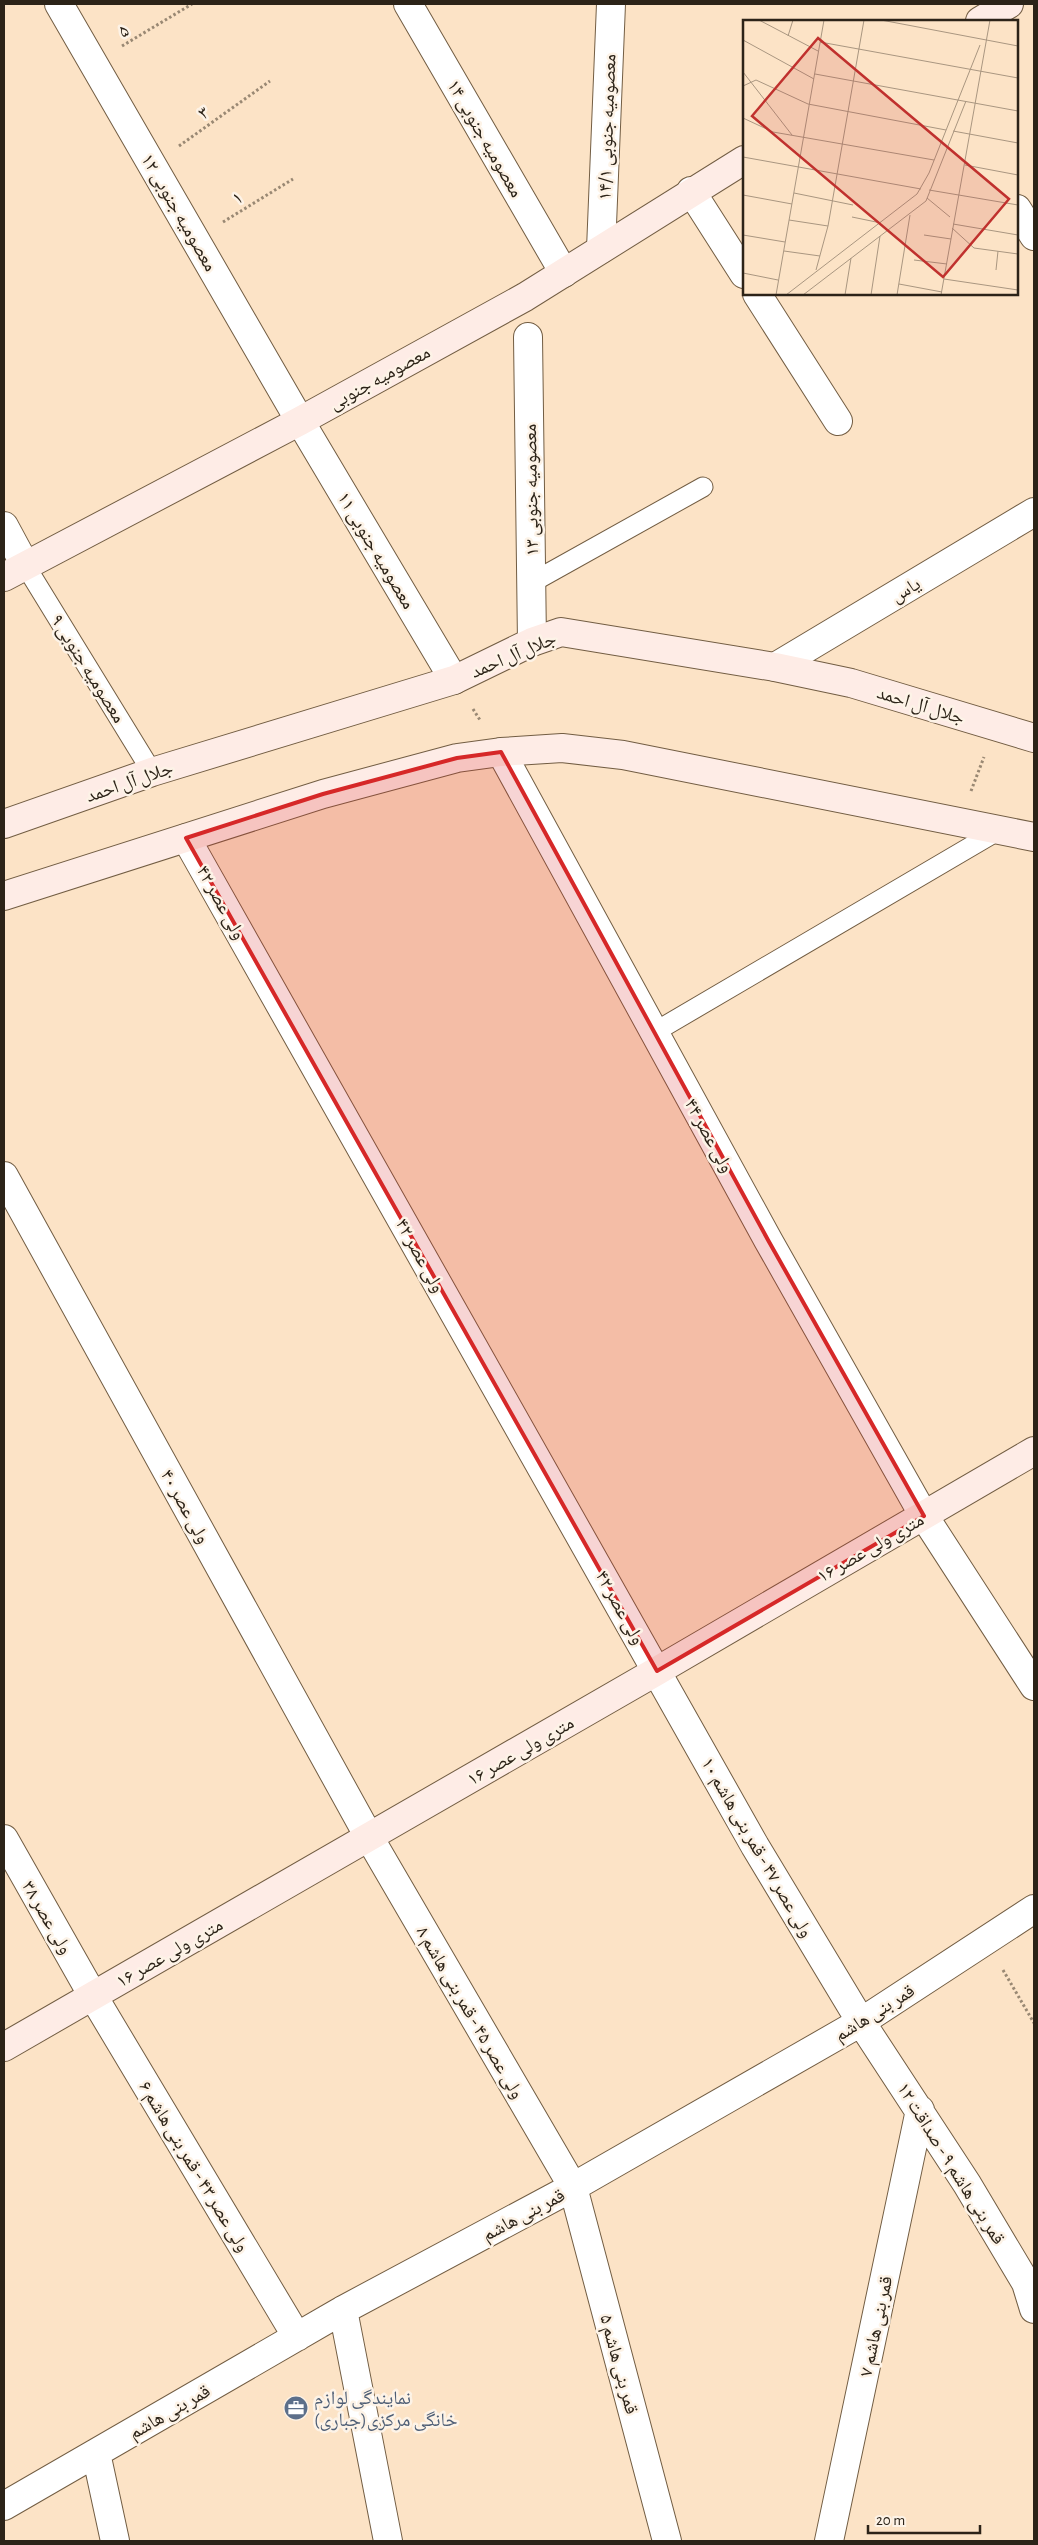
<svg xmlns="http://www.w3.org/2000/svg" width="1038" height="2545" font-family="'Alegreya Sans','Noto Naskh Arabic',sans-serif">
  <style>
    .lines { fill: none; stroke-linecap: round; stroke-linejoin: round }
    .lane-casing { stroke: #725d43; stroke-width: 21 }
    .street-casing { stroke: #725d43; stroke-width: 30 }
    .secondary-casing { stroke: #725d43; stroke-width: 30 }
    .path { stroke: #998873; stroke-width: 3; stroke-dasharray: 2.5 2.5; stroke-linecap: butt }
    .lane { stroke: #fff; stroke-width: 19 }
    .street { stroke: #fff; stroke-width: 28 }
    .secondary { stroke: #feece6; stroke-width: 28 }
    .marked { fill: #d62828; fill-opacity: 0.2; stroke: #d62828; stroke-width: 4; stroke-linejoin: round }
    .labels { text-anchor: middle; stroke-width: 5; stroke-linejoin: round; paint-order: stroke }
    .street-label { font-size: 19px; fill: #2c2318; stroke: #fdf3e7 }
    .service-label { font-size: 19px; fill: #4e5e75; stroke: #fdf3e7; text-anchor: start }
    .inset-road { fill: none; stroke: #a99680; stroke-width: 1 }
    .view { fill: #c0312e; fill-opacity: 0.15; stroke: #c0312e; stroke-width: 2.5 }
    .inset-edge { fill: none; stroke: #2c2318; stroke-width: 2.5 }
  </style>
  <rect width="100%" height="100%" fill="#fce3c6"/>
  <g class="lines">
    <defs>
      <path id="lane" d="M25,565L152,772
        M531,583L703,487
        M653,1033L999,830"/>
      <path id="street" d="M59,4L300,421L454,680
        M408,4L564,273
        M691,191L744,274
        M1017,209L1034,236
        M601,249L611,4
        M757,294L838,421
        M528,337L532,642
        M4,526L25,565
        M775,667L1034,512
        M501,752L768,1240L924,1516L1034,1686
        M186,838L755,1846L861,2022L967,2184L1026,2283L1034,2309
        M4,1176L369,1837L573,2187L667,2541
        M4,1839L93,1996L297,2337
        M343,2310L388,2541
        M96,2453L115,2541
        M4,2506L343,2310L573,2187L861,2022L1034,1909
        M829,2541L920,2110"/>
      <path id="secondary" d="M980,21L1009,4
        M4,577L300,421L525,297L744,160
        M4,824L152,772L454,680L532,642L561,632L775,667L851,683L1034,738
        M4,896L323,794L457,758L501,752L562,748L623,755L1034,837
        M4,2047L657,1671L1034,1451"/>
    </defs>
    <!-- lane casing -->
    <use href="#lane" class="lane-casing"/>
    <!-- street casing -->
    <use href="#street" class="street-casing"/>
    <!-- secondary casing -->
    <use href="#secondary" class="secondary-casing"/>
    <!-- path -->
    <path class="path" d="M122,46L192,4
      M179,146L270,81
      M223,222L293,179
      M473,709L480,720
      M971,791L984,757
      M1003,1970L1034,2023"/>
    <!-- lane -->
    <use href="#lane" class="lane"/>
    <!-- street -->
    <use href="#street" class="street"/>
    <!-- secondary -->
    <use href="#secondary" class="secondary"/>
  </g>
  <!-- marked area -->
  <path class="marked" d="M501,752L768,1240L924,1516L657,1671L186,838L323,794L457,758Z"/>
  <!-- icons -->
  <defs>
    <symbol id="office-disc" viewBox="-11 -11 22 22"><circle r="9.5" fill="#5c6f8a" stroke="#fdf3e7"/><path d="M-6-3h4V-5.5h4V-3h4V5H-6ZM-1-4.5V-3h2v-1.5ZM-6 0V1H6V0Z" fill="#fff"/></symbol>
  </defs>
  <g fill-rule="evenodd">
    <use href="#office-disc" x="282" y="2394" width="28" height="28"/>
  </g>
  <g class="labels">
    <!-- street labels -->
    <g class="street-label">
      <text transform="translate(123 30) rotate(-31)" y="7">۵</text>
      <text transform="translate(203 112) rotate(-35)" y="7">۳</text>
      <text transform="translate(606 127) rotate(-88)" y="7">معصومیه جنوبی ۱۴/۱</text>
      <text transform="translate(486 138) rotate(60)" y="7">معصومیه جنوبی ۱۴</text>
      <text transform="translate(237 197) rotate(-32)" y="7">۱</text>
      <text transform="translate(180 212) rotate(60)" y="7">معصومیه جنوبی ۱۲</text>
      <text transform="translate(379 377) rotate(-29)" y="7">معصومیه جنوبی</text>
      <text transform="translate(530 490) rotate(-91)" y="7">معصومیه جنوبی ۱۳</text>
      <text transform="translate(377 550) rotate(59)" y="7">معصومیه جنوبی ۱۱</text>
      <text transform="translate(905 589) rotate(-31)" y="7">یاس</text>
      <text transform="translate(513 654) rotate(-23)" y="7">جلال آل احمد</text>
      <text transform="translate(89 668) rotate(58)" y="7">معصومیه جنوبی ۹</text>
      <text transform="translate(921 704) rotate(17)" y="7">جلال آل احمد</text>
      <text transform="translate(129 781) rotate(-19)" y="7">جلال آل احمد</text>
      <text transform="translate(222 902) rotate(61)" y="7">ولی عصر ۴۲</text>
      <text transform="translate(710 1135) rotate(61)" y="7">ولی عصر ۴۴</text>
      <text transform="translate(421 1255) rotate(61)" y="7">ولی عصر ۴۲</text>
      <text transform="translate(186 1506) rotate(61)" y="7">ولی عصر ۴۰</text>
      <text transform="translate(870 1547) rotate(-30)" y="7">۱۶ متری ولی عصر</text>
      <text transform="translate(621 1607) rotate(61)" y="7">ولی عصر ۴۲</text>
      <text transform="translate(520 1750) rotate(-30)" y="7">۱۶ متری ولی عصر</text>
      <text transform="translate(758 1847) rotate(60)" y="7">ولی عصر ۴۷ - قمر بنی هاشم ۱۰</text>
      <text transform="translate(48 1917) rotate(60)" y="7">ولی عصر ۳۸</text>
      <text transform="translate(169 1952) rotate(-30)" y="7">۱۶ متری ولی عصر</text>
      <text transform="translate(471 2012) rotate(60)" y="7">ولی عصر ۴۵ - قمر بنی هاشم ۸</text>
      <text transform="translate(874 2012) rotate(-32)" y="7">قمر بنی هاشم</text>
      <text transform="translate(952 2163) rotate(58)" y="7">قمر بنی هاشم ۹ - صداقت ۱۲</text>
      <text transform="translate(195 2166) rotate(59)" y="7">ولی عصر ۴۳ - قمر بنی هاشم ۶</text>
      <text transform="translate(523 2214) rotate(-28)" y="7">قمر بنی هاشم</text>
      <text transform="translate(875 2326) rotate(-78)" y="7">قمر بنی هاشم ۷</text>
      <text transform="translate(620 2364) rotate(75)" y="7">قمر بنی هاشم ۵</text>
      <text transform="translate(169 2411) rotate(-30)" y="7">قمر بنی هاشم</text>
    </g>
    <!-- service labels -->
    <g class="service-label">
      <text x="314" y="2404">نمایندگی لوازم<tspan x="314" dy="22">خانگی مرکزی(جباری)</tspan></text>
    </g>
  </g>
  <!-- overview -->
  <g transform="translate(743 20)">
    <rect width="275" height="275" fill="#fce3c6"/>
    <path class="inset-road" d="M16,0L75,31M138,0L275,26M45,16L50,0M0,20L71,59M77,22L275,58M0,52L49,115M72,54L275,91M0,66L13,60L65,84L203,110M0,98L30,112L191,140M210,111L275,123M0,137L178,169M222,145L275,155M186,170L275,185M51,173L110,185M0,175L49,184M184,178L207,197M109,197L138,203M46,200L85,206M210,204L275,215M209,208L231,228L275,234M0,215L42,222M181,215L208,219M41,231L77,236M171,240L204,244M73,250L85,206L121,0M253,250L255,231M0,253L35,260M201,259L275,270M156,264L199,272M33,275L81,0M43,275L174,174L186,153L237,25M60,275L183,181L223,81M102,275L108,238M128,275L137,216M154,275L167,195M198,275L247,0"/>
    <path class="view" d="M75,18L266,179L200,257L9,96Z"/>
    <rect width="275" height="275" class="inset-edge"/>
  </g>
  <!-- border -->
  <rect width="1038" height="2545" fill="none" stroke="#2c2318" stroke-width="10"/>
  <!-- scale -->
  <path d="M868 2525v8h112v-8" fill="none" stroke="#2c2318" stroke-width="2.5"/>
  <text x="876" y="2525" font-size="15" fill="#2c2318" stroke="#fdf3e7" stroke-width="4" paint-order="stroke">20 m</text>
</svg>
